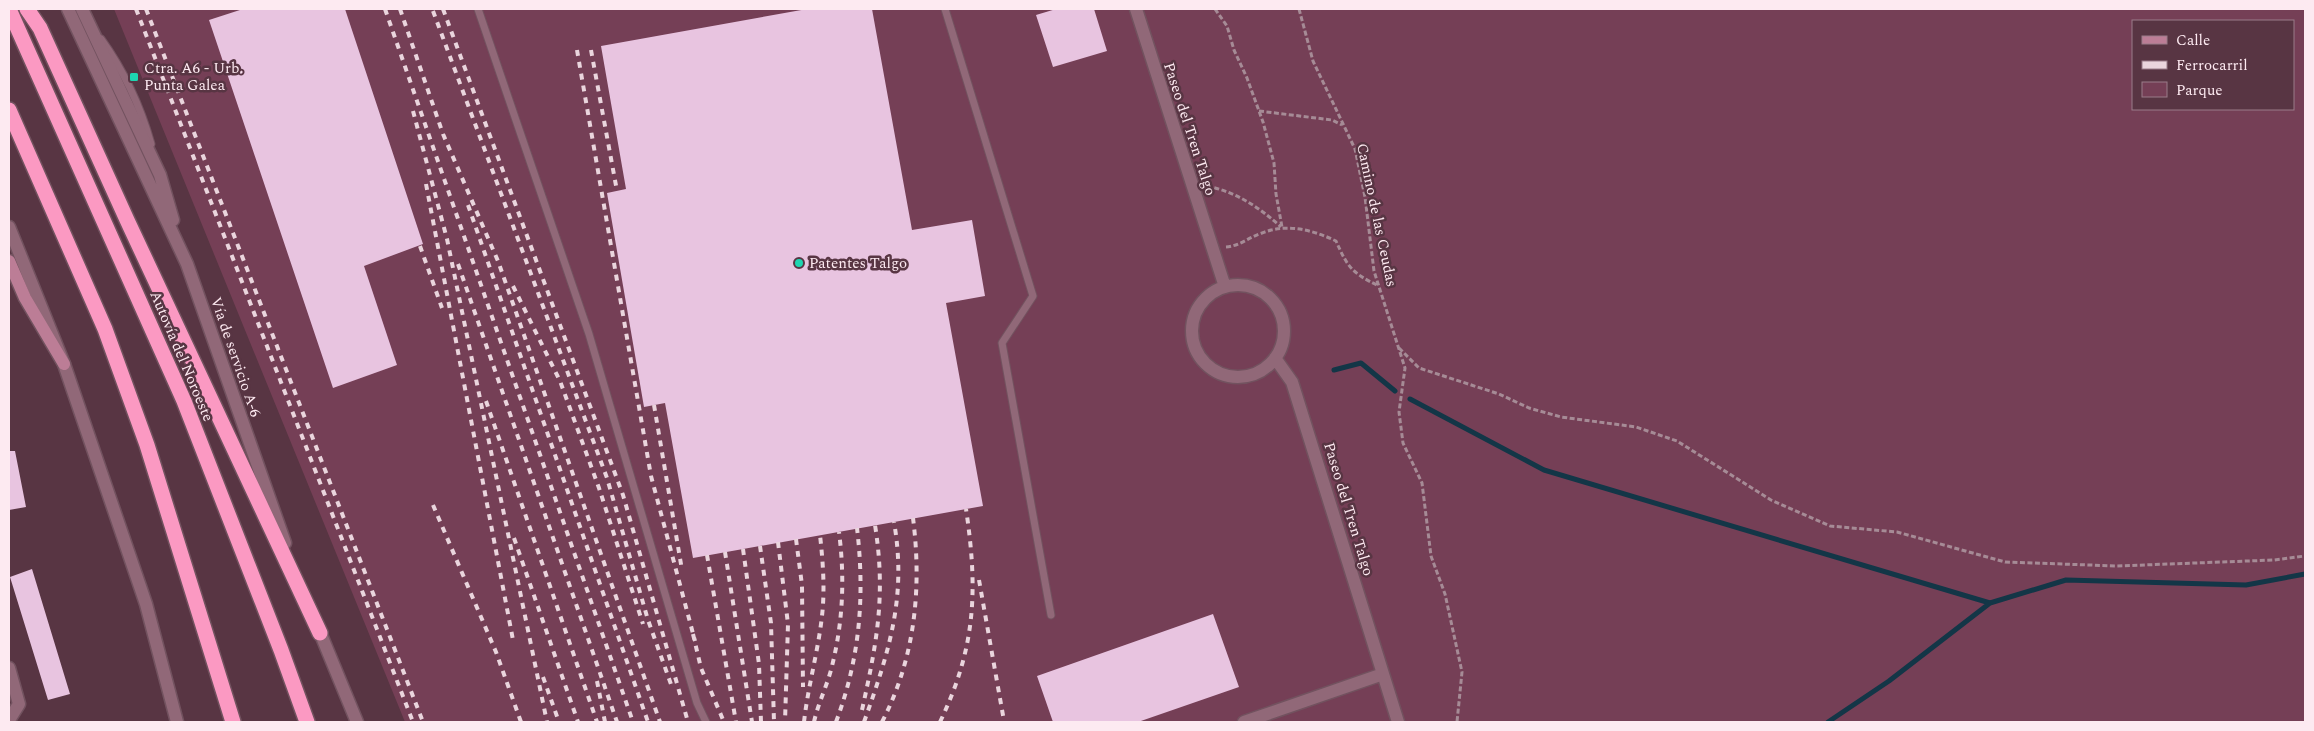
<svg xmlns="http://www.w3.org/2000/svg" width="2314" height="731" font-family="Spectral,serif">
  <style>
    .green { fill: #753f56; fill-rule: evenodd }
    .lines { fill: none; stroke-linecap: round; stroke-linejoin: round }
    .stream { stroke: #133647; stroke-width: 5 }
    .building { fill: #e8c4e0 }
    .service-casing { stroke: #72525f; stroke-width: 9 }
    .minor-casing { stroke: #72525f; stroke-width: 15 }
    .secondary-casing { stroke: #72525f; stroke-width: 15 }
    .motorway-casing { stroke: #72525f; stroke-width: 18 }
    .path { stroke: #a68b96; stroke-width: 3; stroke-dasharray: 5 2.5; stroke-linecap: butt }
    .service { stroke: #916878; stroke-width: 7 }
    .minor { stroke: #916878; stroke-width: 12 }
    .secondary { stroke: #bc7d96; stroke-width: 12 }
    .motorway { stroke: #fb99c2; stroke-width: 15 }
    .rail { stroke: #ead5dd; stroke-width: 4; stroke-dasharray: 6 6; stroke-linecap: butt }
    .poi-dot { fill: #1ed5b1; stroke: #583543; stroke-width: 2 }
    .labels { text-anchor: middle; stroke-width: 5; stroke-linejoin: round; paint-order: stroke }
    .poi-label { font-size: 15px; fill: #fdeaf1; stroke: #583543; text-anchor: start }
    .street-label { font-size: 15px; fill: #fdeaf1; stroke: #583543 }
  </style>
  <rect width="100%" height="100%" fill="#583543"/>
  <!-- green -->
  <path class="green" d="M114,9H2305V722H405ZM2133,21H2293V109H2133Z"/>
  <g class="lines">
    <!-- stream -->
    <path class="stream" d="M1334,370L1361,363L1395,391
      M1410,399L1544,470L1990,603L2066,580L2246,585L2305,574
      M1828,722L1889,681L1990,603"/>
  </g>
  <!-- building -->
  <path class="building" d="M243,9H345L423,244L364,266L397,365L333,388L209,20Z
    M807,9H872L912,230L972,220L985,296L946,303L983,506L693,558L665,403L644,407L607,193L626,189L601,46Z
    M1056,9H1094L1107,51L1053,67L1036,15Z
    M9,451H15L26,507L9,510Z
    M32,569L70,694L48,700L10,577Z
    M1213,614L1239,687L1138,722H1053L1037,676Z"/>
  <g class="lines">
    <defs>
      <path id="service" d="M478,9L589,334L697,703L706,722
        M945,9L1033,296L1002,343L1051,615
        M101,39C124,71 140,105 151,144"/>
      <path id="minor" d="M68,9L187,264L285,543
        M82,9L160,175L173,220
        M1136,9L1225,287
        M9,227L64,364L146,604L177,722
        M1192 331a46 46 0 1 1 92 0a46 46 0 1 1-92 0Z
        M1275,358L1292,382L1398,722
        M317,625L357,722
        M9,668L19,704L9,720
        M1244,722L1383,674"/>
      <path id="secondary" d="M9,261L25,298L64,364"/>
      <path id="motorway" d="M9,9L184,401L281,650L307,722
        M27,9L40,28L127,220L320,633
        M9,110L105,329L147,445L233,722"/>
    </defs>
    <!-- service casing -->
    <use href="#service" class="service-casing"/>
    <!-- minor casing -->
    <use href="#minor" class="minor-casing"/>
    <!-- secondary casing -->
    <use href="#secondary" class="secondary-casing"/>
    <!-- motorway casing -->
    <use href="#motorway" class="motorway-casing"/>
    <!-- path -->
    <path class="path" d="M1215,9L1227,26L1234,50L1247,78L1263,122L1274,163L1276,194L1282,227
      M1299,9L1313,61L1355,149L1365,197L1374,271L1405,368L1399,412L1403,443L1422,483L1431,556L1445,594L1462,672L1457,722
      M1259,111L1332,120L1342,125
      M1207,186C1236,192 1259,207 1281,227
      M1226,247C1240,246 1249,237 1262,233C1287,223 1313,230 1336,241C1348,268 1352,273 1379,286
      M1399,348L1419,368L1499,394L1529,408L1561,417L1636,427L1677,441L1771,500L1830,526L1897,532L2005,562L2117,566L2274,560L2305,556"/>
    <!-- service -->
    <use href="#service" class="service"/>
    <!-- minor -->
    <use href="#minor" class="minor"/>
    <!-- secondary -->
    <use href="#secondary" class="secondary"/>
    <!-- motorway -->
    <use href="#motorway" class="motorway"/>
    <!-- rail -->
    <path class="rail" d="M136,9L413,722
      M146,9L423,722
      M385,9L633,722
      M400,9L443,134L498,261L660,722
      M443,9L623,495L688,722
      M433,11L607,478L648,620L672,687
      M577,50L651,476L695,641
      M591,50L617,191
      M413,111L447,239L547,722
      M426,184L513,640
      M468,205L648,722
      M420,246L442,308
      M458,264L617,722
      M513,286L560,381L599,488L643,624
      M486,401L597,722
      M654,405L682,570
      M433,505L496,652L521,722
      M514,538L578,722
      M796,539L802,585L803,687
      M778,542L788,624L785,722
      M760,546L771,623L774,722
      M743,549L759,664L761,722
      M725,552L752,722
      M707,555L736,722
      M979,580L1004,721
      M693,634L701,668L724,722
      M543,677L559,722
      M597,681L605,722
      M862,710C877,642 886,595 875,525
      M804,722C808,686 818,652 822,616C825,589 823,562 820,535
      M814,722C818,704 826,688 831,670C843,624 845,579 839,532
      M836,722C860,658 865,596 857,528
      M864,722C889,652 907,597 894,522
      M882,722C915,658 922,589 913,518
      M940,722C976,647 978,590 966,509"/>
  </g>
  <!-- markers -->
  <g class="poi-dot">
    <rect x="129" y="72" width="10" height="10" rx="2.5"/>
    <circle cx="799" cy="263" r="5"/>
  </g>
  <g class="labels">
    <!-- poi labels -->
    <g class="poi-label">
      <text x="144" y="73">Ctra. A6 - Urb.<tspan x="144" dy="17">Punta Galea</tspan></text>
      <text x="809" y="268">Patentes Talgo</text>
    </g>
    <!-- street labels -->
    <g class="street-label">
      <text transform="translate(1190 129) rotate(72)" y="5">Paseo del Tren Talgo</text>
      <text transform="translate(1377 215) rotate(78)" y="5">Camino de las Ceudas</text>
      <text transform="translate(182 356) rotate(67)" y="5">Autovía del Noroeste</text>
      <text transform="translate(236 357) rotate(71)" y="5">Vía de servicio A-6</text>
      <text transform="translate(1349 509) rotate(73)" y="5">Paseo del Tren Talgo</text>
    </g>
  </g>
  <!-- border -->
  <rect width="2314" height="731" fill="none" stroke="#fdeaf1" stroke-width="20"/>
  <!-- legend -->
  <rect x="2132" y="20" width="162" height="90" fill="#583543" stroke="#9a7d89"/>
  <rect x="2142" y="36" width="25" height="8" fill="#bc7d96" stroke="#9a7d89"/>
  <text x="2176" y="45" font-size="15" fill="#fdeaf1">Calle</text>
  <rect x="2142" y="61" width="25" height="8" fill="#ead5dd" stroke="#9a7d89"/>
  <text x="2176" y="70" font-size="15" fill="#fdeaf1">Ferrocarril</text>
  <rect x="2142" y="82" width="25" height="15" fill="#753f56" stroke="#9a7d89"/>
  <text x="2176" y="95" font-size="15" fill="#fdeaf1">Parque</text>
</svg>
